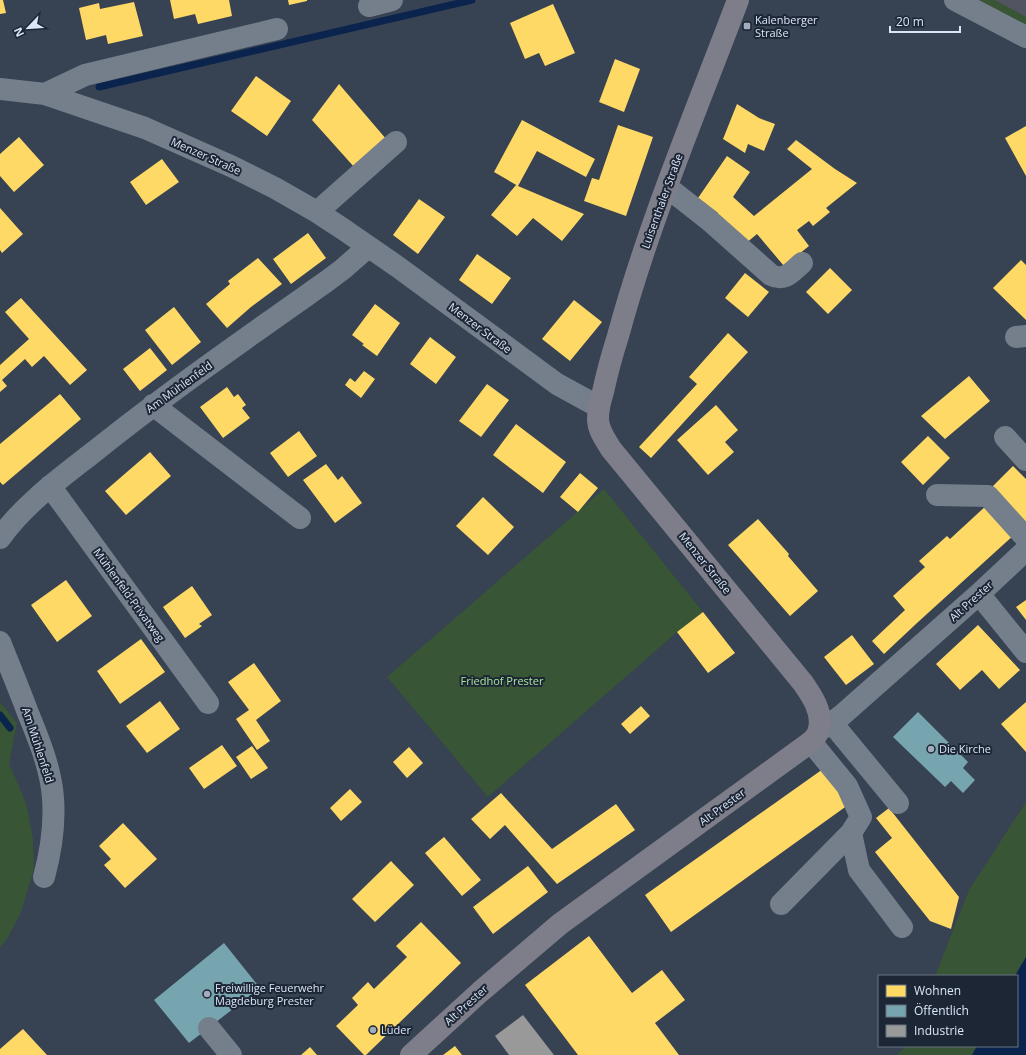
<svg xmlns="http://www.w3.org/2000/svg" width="1026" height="1055" font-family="'Open Sans',sans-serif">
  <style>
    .green { fill: #385535 }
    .water { fill: #0a244d }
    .homes { fill: #ffd966 }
    .public { fill: #76a5af }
    .industry { fill: #999 }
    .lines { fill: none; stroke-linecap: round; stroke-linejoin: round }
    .stream { stroke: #0a244d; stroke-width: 7 }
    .building { fill: #535461 }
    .minor { stroke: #757e8b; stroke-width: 22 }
    .major { stroke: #7e7e8a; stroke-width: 22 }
    .poi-dot { fill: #a1acbe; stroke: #1d2634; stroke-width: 1.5 }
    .labels { text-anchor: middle; stroke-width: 4; stroke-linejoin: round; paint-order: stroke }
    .poi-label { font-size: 11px; fill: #dae5f8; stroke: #1d2634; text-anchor: start }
    .street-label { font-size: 11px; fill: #dae5f8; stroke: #1d2634 }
    .park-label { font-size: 11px; fill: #a7e499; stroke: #1d2634 }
  </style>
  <rect width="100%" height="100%" fill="#374252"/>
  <!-- green -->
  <path class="green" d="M971,0H1026V30Z
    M604,489L703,612L677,632L488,797L387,677Z
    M0,702L17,723L9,764L19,786L27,807L33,839L34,869L21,912L7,939L0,948Z
    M1026,802V957L1015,976H935L969,890Z
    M906,1046H977L972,1055H897Z"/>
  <!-- water -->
  <path class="water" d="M1026,957V1055H972L977,1046H1017V976H1015Z"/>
  <!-- homes -->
  <path class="homes" d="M0,0H3L6,13L0,14Z
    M170,0H229L232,16L198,24L195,14L174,19Z
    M288,0H307V1L289,5Z
    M134,2L143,36L108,44L106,35L86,40L79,8L99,3L100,9Z
    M553,4L575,53L545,66L539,53L525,59L510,23Z
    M615,59L640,69L624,112L599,102Z
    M256,76L291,101L267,136L231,111Z
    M339,84L387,140L355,168L312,120Z
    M737,104L759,118L775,124L764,151L748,144L745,153L723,139Z
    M522,120L595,159L586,177L537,151L518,186L494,172Z
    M618,125L653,137L626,216L584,201L592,178L599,180Z
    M1026,126V176L1005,138Z
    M19,137L44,165L14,192L0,176V154Z
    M796,140L835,169L857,183L826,208L830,212L813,226L809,221L797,230L809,246L784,266L757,234L745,244L716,216L718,213L698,198L727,156L750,172L733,197L754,216L812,169L787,149Z
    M162,159L179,182L146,205L130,182Z
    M516,185L518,186L584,214L562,241L533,218L517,236L491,215Z
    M419,199L445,217L418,254L393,235Z
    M0,208L23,234L2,253L0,250Z
    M308,233L326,258L291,284L273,259Z
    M477,254L511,278L492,304L459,280Z
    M258,258L282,284L251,307L227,328L206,304L230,284L228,281Z
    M1021,260L1026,265V320L993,288Z
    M830,268L852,290L828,314L806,292Z
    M745,273L769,292L748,317L725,298Z
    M21,298L87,370L70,385L44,356L32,367L25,359L2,380L7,386L0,392V365L29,339L5,312Z
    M574,300L602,322L570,361L542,339Z
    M375,304L400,323L377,356L362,345L364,344L352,335Z
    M174,307L201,342L172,365L145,330Z
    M728,333L748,352L651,458L639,447L697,384L689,377Z
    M430,337L456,357L436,384L410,364Z
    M150,348L167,370L140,391L123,369Z
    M364,371L375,379L361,398L345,385L350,378L355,382Z
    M969,376L990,401L945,439L921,416Z
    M487,384L509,400L481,437L459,421Z
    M227,387L234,397L238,394L246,405L242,408L250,418L223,438L200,407Z
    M60,394L81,419L3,485L0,482V444Z
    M716,405L738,430L725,442L734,452L708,475L677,440Z
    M516,424L566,462L543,493L493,455Z
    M299,431L317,456L288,477L270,453Z
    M928,436L950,458L923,485L901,462Z
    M150,452L171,476L126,515L105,491Z
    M326,464L338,480L342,476L362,503L335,523L303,480Z
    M1013,466L1026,479V522L992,487Z
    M580,473L598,488L578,512L560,497Z
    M483,497L514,527L488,555L456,526Z
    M988,504L1015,534L917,623L884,654L872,641L905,610L893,596L925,567L919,561L947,536L950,539Z
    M758,519L789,554L788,556L818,591L790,616L728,545Z
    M66,580L92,616L57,642L31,605Z
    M192,586L212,615L199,624L202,626L185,638L163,607Z
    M1026,600V620L1016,607Z
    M703,612L735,653L708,673L677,632Z
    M978,625L1020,670L999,689L982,670L960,690L936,664Z
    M852,635L874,664L846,685L824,657Z
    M141,639L165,672L120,704L97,671Z
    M254,663L281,701L256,720L270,741L257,750L236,719L249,710L228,682Z
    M160,701L180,729L147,753L126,726Z
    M1026,702V752L1001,724Z
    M641,706L650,716L630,734L621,724Z
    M222,745L237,766L204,789L189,768Z
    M252,746L268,768L251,779L236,757Z
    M409,747L423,763L407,778L393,762Z
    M823,769L848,805L671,932L645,895Z
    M350,789L362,802L341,821L330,808Z
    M501,793L552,849L616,804L635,830L557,884L505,825L490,839L471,819Z
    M889,808L959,897L951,929L930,921L875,852L892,838L876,818Z
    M123,823L157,859L125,888L104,865L111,859L99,846Z
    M444,837L481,880L462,896L425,853Z
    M391,861L414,885L375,922L352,899Z
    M528,866L548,892L493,934L473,907Z
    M421,922L461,963L366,1055H364L336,1026L358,1005L352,998L368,982L374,989L407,957L396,946Z
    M589,936L632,993L662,970L685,1000L655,1023L679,1055H578L525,985Z
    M23,1029L47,1055H0V1049Z
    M455,1046L462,1055H443Z
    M310,1047L317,1055H301Z"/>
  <!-- public -->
  <path class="public" d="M918,712L968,762L963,768L975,780L963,793L951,781L945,787L893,737Z
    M224,943L260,988L189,1043L154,1000Z"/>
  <!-- industry -->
  <path class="industry" d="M523,1015L554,1055H509L495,1036Z"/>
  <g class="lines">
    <!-- stream -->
    <path class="stream" d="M99,87L472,0
      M0,715L10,728"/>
  </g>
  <!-- building -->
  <path class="building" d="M995,0H1026V17Z"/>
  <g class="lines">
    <!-- minor -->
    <path class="minor" d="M955,0L1026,37
      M369,6L392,0
      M0,89L45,94L145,128L233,167L275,188L317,212L343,229L398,267L557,384L599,407
      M45,94L85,75L277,29
      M667,187L709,220L771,275C785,282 791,272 802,263
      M317,212L396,142
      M1016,337L1026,336
      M153,405L300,518
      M1005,437L1026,460
      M50,486L208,703
      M937,495L988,496L1026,538
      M0,538C25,503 62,477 95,451C170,391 249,336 327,281L343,269L368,247
      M979,594L1026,652
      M0,642C9,665 19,689 28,713C39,740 51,769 53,798C55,824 51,851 44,877
      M832,723L898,803
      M819,730L830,724L841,716L979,594L1026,550
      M851,833L859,870L902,927
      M781,904L851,833L861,817L847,786L811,742
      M209,1028L231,1055"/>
    <!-- major -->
    <path class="major" d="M411,1055L480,992L560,924L808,744C812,741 818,735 819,729C823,712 812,696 803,683L611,449C605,439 598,430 598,419C598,410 600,401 603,392C607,373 612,355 618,336C649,222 696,111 738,0"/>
  </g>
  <!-- markers -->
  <g class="poi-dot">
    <rect x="743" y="22" width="8" height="8" rx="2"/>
    <circle cx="931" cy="749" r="4"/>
    <circle cx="207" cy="994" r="4"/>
    <circle cx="373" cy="1030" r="4"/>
  </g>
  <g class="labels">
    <!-- poi labels -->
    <g class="poi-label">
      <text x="755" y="24">Kalenberger<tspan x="755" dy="13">Straße</tspan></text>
      <text x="939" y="753">Die Kirche</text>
      <text x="215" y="992">Freiwillige Feuerwehr<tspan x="215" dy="13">Magdeburg Prester</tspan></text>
      <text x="381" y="1034">Lüder</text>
    </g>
    <!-- street labels -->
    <g class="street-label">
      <text transform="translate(206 156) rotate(24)" y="4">Menzer Straße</text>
      <text transform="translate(662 201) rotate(-70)" y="4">Luisenthaler Straße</text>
      <text transform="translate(480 328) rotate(37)" y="4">Menzer Straße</text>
      <text transform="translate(179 387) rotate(-36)" y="4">Am Mühlenfeld</text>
      <text transform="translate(705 563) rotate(51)" y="4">Menzer Straße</text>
      <text transform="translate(129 595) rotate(54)" y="4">Mühlenfeld-Privatweg</text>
      <text transform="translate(971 601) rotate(-42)" y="4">Alt Prester</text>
      <text transform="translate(38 745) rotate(72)" y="4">Am Mühlenfeld</text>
      <text transform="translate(722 807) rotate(-36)" y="4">Alt Prester</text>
      <text transform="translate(466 1005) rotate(-42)" y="4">Alt Prester</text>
    </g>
    <!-- park labels -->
    <g class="park-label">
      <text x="502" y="685">Friedhof Prester</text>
    </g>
  </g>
  <!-- legend -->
  <rect x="878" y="975" width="140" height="72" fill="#1d2634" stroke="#697282"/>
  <rect x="886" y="985" width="20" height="12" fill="#ffd966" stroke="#697282"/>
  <text x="914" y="995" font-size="12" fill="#dae5f8">Wohnen</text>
  <rect x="886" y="1005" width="20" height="12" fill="#76a5af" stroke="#697282"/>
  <text x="914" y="1015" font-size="12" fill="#dae5f8">Öffentlich</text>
  <rect x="886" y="1025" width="20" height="12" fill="#999999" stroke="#697282"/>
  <text x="914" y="1035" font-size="12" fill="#dae5f8">Industrie</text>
  <!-- north arrow -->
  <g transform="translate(28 28) rotate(245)" stroke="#1d2634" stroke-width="3" paint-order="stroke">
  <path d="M0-3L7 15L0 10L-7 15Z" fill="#dae5f8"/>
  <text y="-6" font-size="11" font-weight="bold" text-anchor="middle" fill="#dae5f8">N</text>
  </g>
  <!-- scale -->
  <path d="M890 26v6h70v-6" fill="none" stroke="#dae5f8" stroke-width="2"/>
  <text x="896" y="26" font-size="12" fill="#dae5f8" stroke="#1d2634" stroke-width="3" paint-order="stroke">20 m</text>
</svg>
